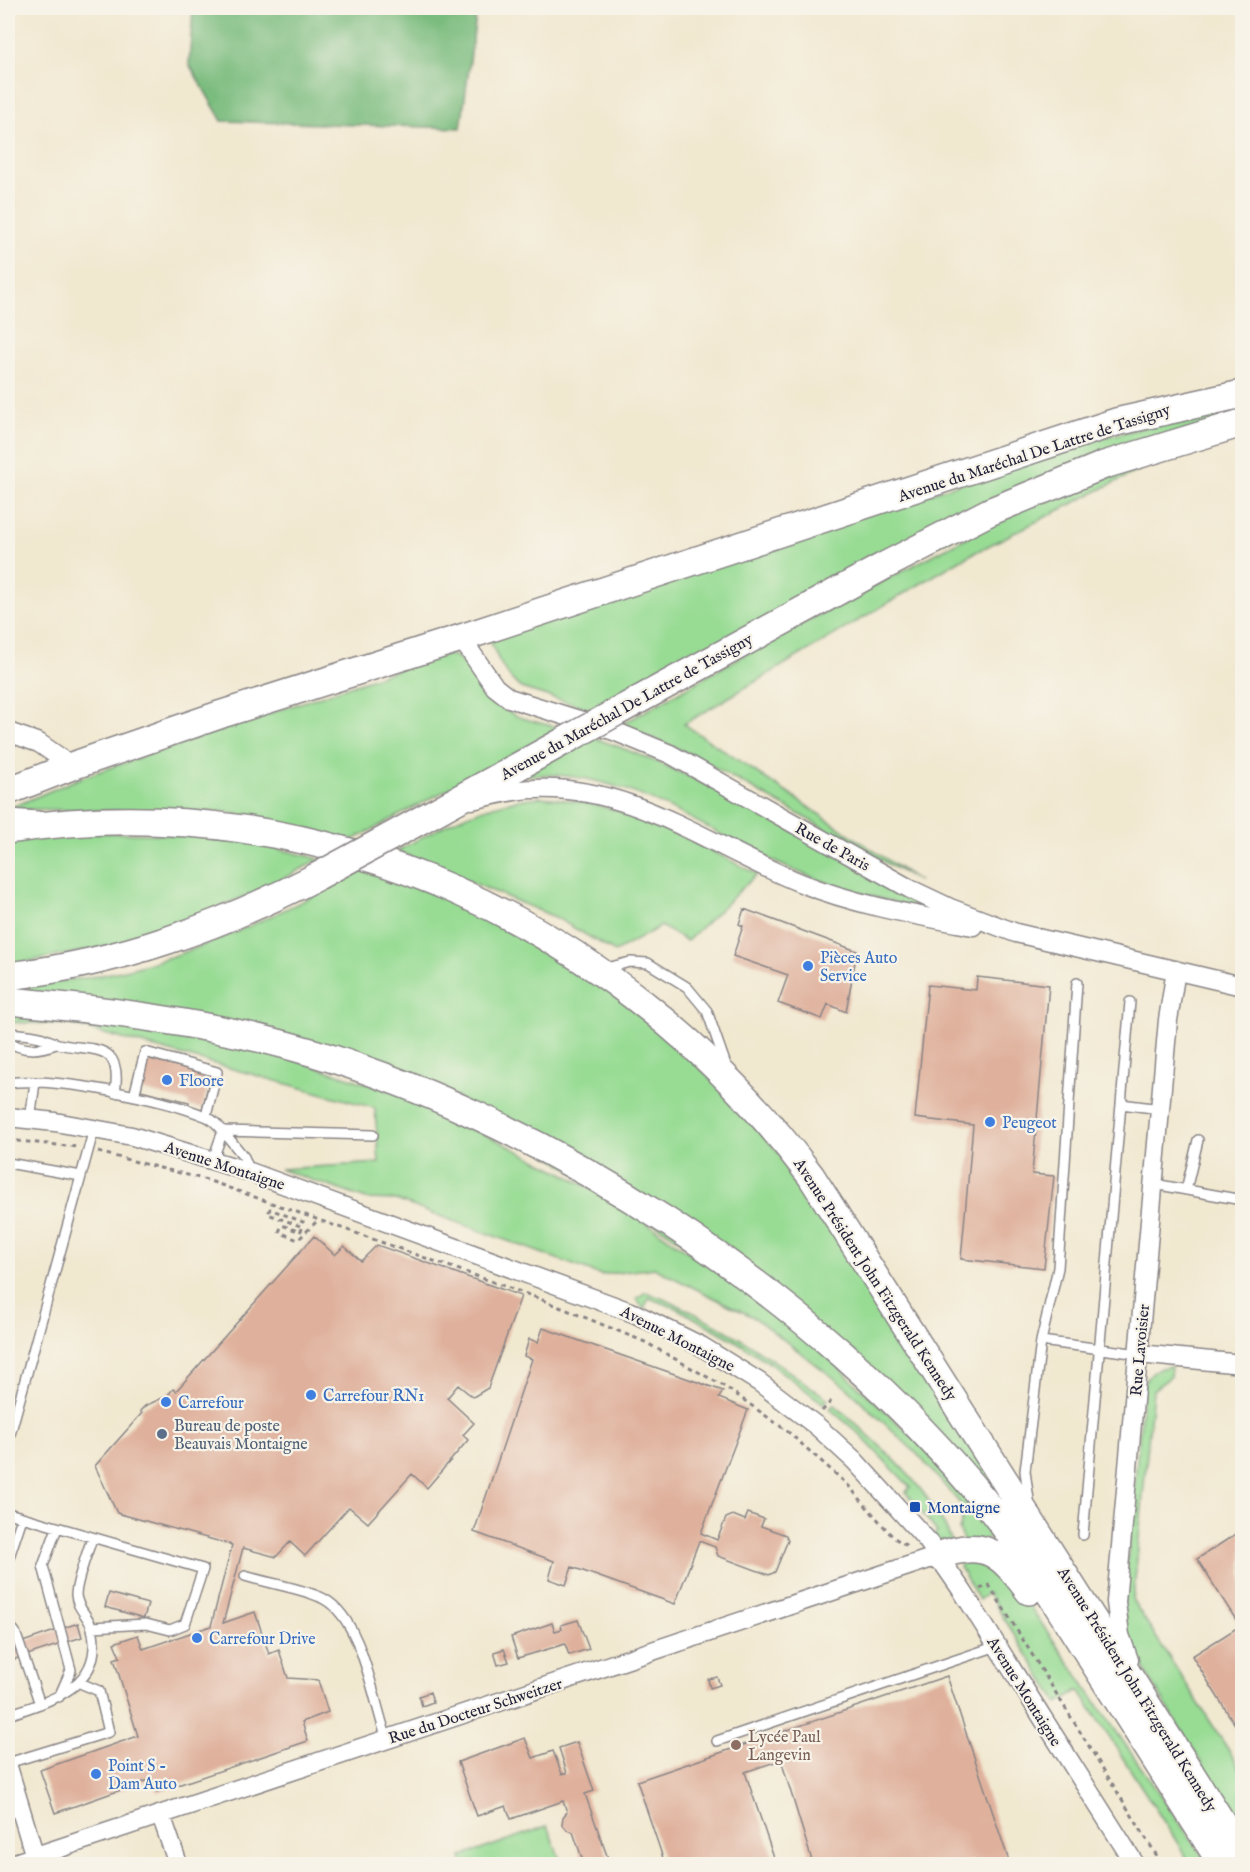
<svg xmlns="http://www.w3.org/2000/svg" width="1250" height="1872" font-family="'IM FELL English',serif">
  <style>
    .green { fill: #98dc94; stroke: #5d7f68; stroke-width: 1.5 }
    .forest { fill: #7abc7e; stroke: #4e6f5c; stroke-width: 1.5 }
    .building { fill: #dfb19c }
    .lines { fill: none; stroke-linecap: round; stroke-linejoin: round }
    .service-casing { stroke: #8a8586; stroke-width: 12 }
    .minor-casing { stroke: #8a8586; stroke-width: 21 }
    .secondary-casing { stroke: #8a8586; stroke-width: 30 }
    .path { stroke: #8a8586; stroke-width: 3; stroke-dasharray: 4.5 4.5; stroke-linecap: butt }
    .service { stroke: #fff; stroke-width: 9 }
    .minor { stroke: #fff; stroke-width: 18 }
    .secondary { stroke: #fff; stroke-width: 27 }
    .secondary-bridge-casing { stroke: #8a8586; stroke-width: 30; stroke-linecap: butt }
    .secondary-bridge { stroke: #fff; stroke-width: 27 }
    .shop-dot { fill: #3f7fe0; stroke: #f7f3e8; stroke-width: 2 }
    .service-dot { fill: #5c6f8a; stroke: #f7f3e8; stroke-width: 2 }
    .transit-dot { fill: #1a4fb4; stroke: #f7f3e8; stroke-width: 2 }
    .education-dot { fill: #8d6e63; stroke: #f7f3e8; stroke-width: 2 }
    .labels { text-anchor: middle; stroke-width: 4.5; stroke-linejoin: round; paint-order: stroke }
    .street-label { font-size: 16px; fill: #22223b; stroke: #f7f3e8 }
    .shop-label { font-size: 16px; fill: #366cbe; stroke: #f7f3e8; text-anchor: start }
    .service-label { font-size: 16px; fill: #4e5e75; stroke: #f7f3e8; text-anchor: start }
    .transit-label { font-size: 16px; fill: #164399; stroke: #f7f3e8; text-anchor: start }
    .education-label { font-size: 16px; fill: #785e54; stroke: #f7f3e8; text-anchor: start }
  </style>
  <rect width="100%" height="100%" fill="#f7f3e8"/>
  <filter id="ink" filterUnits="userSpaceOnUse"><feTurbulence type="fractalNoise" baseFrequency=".0167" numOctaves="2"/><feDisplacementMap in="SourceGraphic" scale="12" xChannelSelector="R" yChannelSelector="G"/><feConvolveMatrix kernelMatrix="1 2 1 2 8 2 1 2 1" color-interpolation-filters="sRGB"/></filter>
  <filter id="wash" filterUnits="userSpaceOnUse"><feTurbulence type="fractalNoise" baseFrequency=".008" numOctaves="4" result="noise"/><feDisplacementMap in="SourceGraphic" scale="24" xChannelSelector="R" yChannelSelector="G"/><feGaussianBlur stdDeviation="1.35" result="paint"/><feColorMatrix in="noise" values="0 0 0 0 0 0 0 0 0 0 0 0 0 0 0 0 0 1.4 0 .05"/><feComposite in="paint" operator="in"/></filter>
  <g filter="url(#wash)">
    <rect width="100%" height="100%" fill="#f1e8d0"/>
    <!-- green -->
    <path class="green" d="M1242,404V413L1152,441L596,711L521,688C505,676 496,656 489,637L1097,439Z
      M1153,463L962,559L684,724L919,881L692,755L621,725L767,642L1038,500Z
      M452,655C474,665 478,689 496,704C513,719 541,723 563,728L353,840L226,812L8,809L80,778L438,656Z
      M594,738C708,776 810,842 914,899L912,907C867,895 820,883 777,863C696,825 616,765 522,776Z
      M540,797C628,803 681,836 757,874L687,941L661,926L615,952L557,918L397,851C447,823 482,803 540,797Z
      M75,832L226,836L320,859L266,888L129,943L8,965V839Z
      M363,871L440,895L579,969L623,1001L723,1088L804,1183L1018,1520L858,1354L442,1088L8,990V984C33,982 60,982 85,978C185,962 274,916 363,871Z
      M8,1011L155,1029L286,1057L414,1099L561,1172L622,1206L764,1304L821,1351L924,1448L1000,1537L965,1542L959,1530L965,1509L918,1455L847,1388L755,1318L654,1268L601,1275L396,1200L366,1199L280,1169L379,1163L375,1108L72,1025L8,1022Z
      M646,1292C714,1317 770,1357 828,1399L824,1404L770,1363L736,1341L678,1309L649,1298L644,1309L636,1299Z
      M1171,1366L1170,1377L1153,1390L1133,1601L1242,1771V1830L1140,1662L1129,1638L1123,1609L1144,1384C1150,1371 1158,1368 1171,1366Z
      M834,1404C877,1443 930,1486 952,1542L938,1540L934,1535L937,1532L906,1492L910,1487L857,1432L830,1409Z
      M964,1559L1004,1569L1208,1864H1191L1079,1690L1058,1703L988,1593L979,1600L960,1567Z
      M547,1826L562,1864H463L461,1857Z"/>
    <!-- forest -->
    <path class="forest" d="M193,8H477L461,128L222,121L189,64Z"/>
    <g id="blocks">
      <!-- building -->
      <path class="building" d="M744,909L857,951L846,1012L828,1004L822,1019L778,1003L788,975L733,956L743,926L739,924Z
        M977,977L1049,985L1032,1174L1054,1176L1044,1268L961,1259L973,1125L915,1118L928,985L976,990Z
        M146,1058L211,1075L202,1109L188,1106L189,1102L137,1089Z
        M314,1236L335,1255L344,1246L361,1261L377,1245L521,1296L488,1388L473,1397L458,1385L447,1398L474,1423L463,1435L468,1440L427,1488L412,1474L368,1523L349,1507L305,1556L290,1542L276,1557L243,1548L223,1623L255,1612L269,1654L279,1650L288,1678L318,1680L328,1712L302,1722L308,1741L157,1792L152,1779L55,1813L40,1770L138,1736L114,1659L120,1657L114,1643L138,1635L143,1649L211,1626L232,1545L117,1513L95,1466L142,1413L140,1411L145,1406L167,1396L173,1389L176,1391Z
        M543,1328L723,1391L719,1398L748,1410L701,1533L717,1540L726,1518L733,1515L745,1520L748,1513L764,1519L761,1526L786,1535L788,1540L775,1572L769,1575L718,1556L715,1547L699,1541L675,1604L572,1567L566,1585L549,1579L554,1561L474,1532L532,1359L524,1356L529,1339L538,1342Z
        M1242,1530V1736L1192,1656L1240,1626L1197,1559Z
        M109,1593L148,1604L144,1618L105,1607Z
        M578,1620L589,1649L569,1655L565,1644L518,1658L511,1637L552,1623L555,1631L562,1629L561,1625Z
        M78,1623L82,1637L9,1661L8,1647Z
        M504,1649L509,1662L498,1665L494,1652Z
        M947,1676L1010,1864H977L976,1860L961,1864H813L781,1760L745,1772L776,1864H665L637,1781Z
        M717,1677L720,1685L710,1688L708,1679Z
        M430,1692L433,1702L422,1706L419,1696Z
        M525,1738L533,1758L553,1751L562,1774L567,1773L559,1748L577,1742L594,1791L585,1794L610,1864H584L573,1832L567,1830L562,1824L563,1817L567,1812L563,1801L511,1819L506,1806L477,1816L458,1762Z"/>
    </g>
  </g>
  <g filter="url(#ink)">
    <use href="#blocks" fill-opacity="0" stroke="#8a8586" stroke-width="1.5"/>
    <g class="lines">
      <defs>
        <path id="service" d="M8,814L38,816
          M603,969L630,962L648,963L687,987L707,1011L727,1068
          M8,1033C18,1034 30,1034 40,1037C46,1039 52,1042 58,1044C94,1052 123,1041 115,1093
          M8,1041C23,1052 39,1050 56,1044
          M8,1083C54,1077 161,1098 205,1116C212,1118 218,1125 223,1131L373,1135
          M134,1096L145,1052L217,1072L206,1116
          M1121,1104L1161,1109
          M30,1120L35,1082
          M213,1159L223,1131L244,1157L250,1172
          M8,1163L81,1176
          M1154,1184L1242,1200
          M1186,1190L1198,1140
          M1041,1341L1139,1354
          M8,1442L94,1129
          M1029,1500L1025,1471L1041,1341L1058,1268L1077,983
          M8,1513L203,1569L185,1624L170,1630L146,1624L92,1627
          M57,1528L43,1566L71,1670L59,1697
          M1083,1535L1130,1002
          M8,1560L22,1518
          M245,1576C267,1583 306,1589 324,1599C363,1620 373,1701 387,1739
          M8,1624L15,1632L40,1704
          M8,1715C49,1701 106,1687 92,1628C89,1616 77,1609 76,1595C76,1581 88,1552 92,1538
          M717,1741L997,1646
          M8,1763L109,1732L99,1691L80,1683"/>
        <path id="minor" d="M461,638L495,687L509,698L614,731L670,754L912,890L950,908L1016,933L1242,986
          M8,732L39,743L72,766
          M472,800C492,796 513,789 534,789C632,784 713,848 801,883C856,905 915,915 973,926
          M8,1117L55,1122L132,1136L250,1172L636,1314L701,1346L759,1382L818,1427L854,1460L927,1540L963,1592L1135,1864
          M1139,1354L1242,1364
          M1129,1660L1120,1635L1116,1602L1168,1020L1176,970
          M8,1767L35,1857
          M161,1815L178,1864
          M12,1864L938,1556"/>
        <path id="secondary" d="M622,709L884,566L989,512L1104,465L1242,423
          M8,791L72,766L222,714L461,638L1116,422L1242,394
          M8,830C322,782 623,925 811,1176L1242,1854
          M388,838L566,740
          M8,976C119,963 219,927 318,876
          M8,1001C100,1009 196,1021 286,1045C541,1114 821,1298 986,1503C1024,1550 1055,1602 1087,1652C1132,1723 1177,1794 1222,1864
          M938,1556C986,1538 1001,1554 1029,1591"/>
      </defs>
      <!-- service casing -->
      <use href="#service" class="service-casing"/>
      <!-- minor casing -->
      <use href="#minor" class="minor-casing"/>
      <!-- secondary casing -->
      <use href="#secondary" class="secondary-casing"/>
      <!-- path -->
      <path class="path" d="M8,1140L77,1147
        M98,1152L207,1180L535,1297L645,1342L727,1388L787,1431L847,1484L893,1537L907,1546
        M279,1232L282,1225L300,1232L303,1227L268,1214L270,1209L303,1222L305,1216
        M284,1234L298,1240L318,1220
        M822,1411L834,1398
        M980,1589L989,1585L1162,1864"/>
      <!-- service -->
      <use href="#service" class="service"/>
      <!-- minor -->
      <use href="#minor" class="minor"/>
      <!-- secondary -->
      <use href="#secondary" class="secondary"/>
      <defs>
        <path id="secondary-bridge" d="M566,740L622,709
          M318,876L388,838"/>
      </defs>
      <!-- secondary-bridge casing -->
      <use href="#secondary-bridge" class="secondary-bridge-casing"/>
      <!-- secondary-bridge -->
      <use href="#secondary-bridge" class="secondary-bridge"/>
    </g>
  </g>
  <!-- markers -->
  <g class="shop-dot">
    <circle cx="808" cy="966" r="6"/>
    <circle cx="167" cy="1080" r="6"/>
    <circle cx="990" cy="1122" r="6"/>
    <circle cx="311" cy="1395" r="6"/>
    <circle cx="166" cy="1402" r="6"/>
    <circle cx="197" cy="1638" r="6"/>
    <circle cx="96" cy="1774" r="6"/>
  </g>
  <circle class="service-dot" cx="162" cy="1434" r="6"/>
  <rect class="transit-dot" x="909" y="1501" width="12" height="12" rx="3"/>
  <circle class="education-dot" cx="736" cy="1745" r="6"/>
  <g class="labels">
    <!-- street labels -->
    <g class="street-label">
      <text transform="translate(1034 452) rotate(-18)" y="6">Avenue du Maréchal De Lattre de Tassigny</text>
      <text transform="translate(626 706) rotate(-29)" y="6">Avenue du Maréchal De Lattre de Tassigny</text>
      <text transform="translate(833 846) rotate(29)" y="6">Rue de Paris</text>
      <text transform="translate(225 1165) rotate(18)" y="6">Avenue Montaigne</text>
      <text transform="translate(876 1279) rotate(57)" y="6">Avenue Président John Fitzgerald Kennedy</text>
      <text transform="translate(678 1338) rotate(27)" y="6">Avenue Montaigne</text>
      <text transform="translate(1139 1350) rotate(-85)" y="6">Rue Lavoisier</text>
      <text transform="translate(1138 1689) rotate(58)" y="6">Avenue Président John Fitzgerald Kennedy</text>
      <text transform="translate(1025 1691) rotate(58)" y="6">Avenue Montaigne</text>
      <text transform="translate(475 1710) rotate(-18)" y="6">Rue du Docteur Schweitzer</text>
    </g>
    <!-- shop labels -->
    <g class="shop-label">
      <text x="820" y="963">Pièces Auto<tspan x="820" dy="18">Service</tspan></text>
      <text x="179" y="1086">Floore</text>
      <text x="1002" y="1128">Peugeot</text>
      <text x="323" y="1401">Carrefour RN1</text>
      <text x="178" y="1408">Carrefour</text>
      <text x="209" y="1644">Carrefour Drive</text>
      <text x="108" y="1771">Point S -<tspan x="108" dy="18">Dam Auto</tspan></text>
    </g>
    <!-- service labels -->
    <g class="service-label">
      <text x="174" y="1431">Bureau de poste<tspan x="174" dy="18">Beauvais Montaigne</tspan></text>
    </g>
    <!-- transit labels -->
    <g class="transit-label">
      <text x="927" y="1513">Montaigne</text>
    </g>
    <!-- education labels -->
    <g class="education-label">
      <text x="748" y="1742">Lycée Paul<tspan x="748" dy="18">Langevin</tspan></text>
    </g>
  </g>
  <!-- margin -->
  <rect width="1250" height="1872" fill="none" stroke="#f7f3e8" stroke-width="30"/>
</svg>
